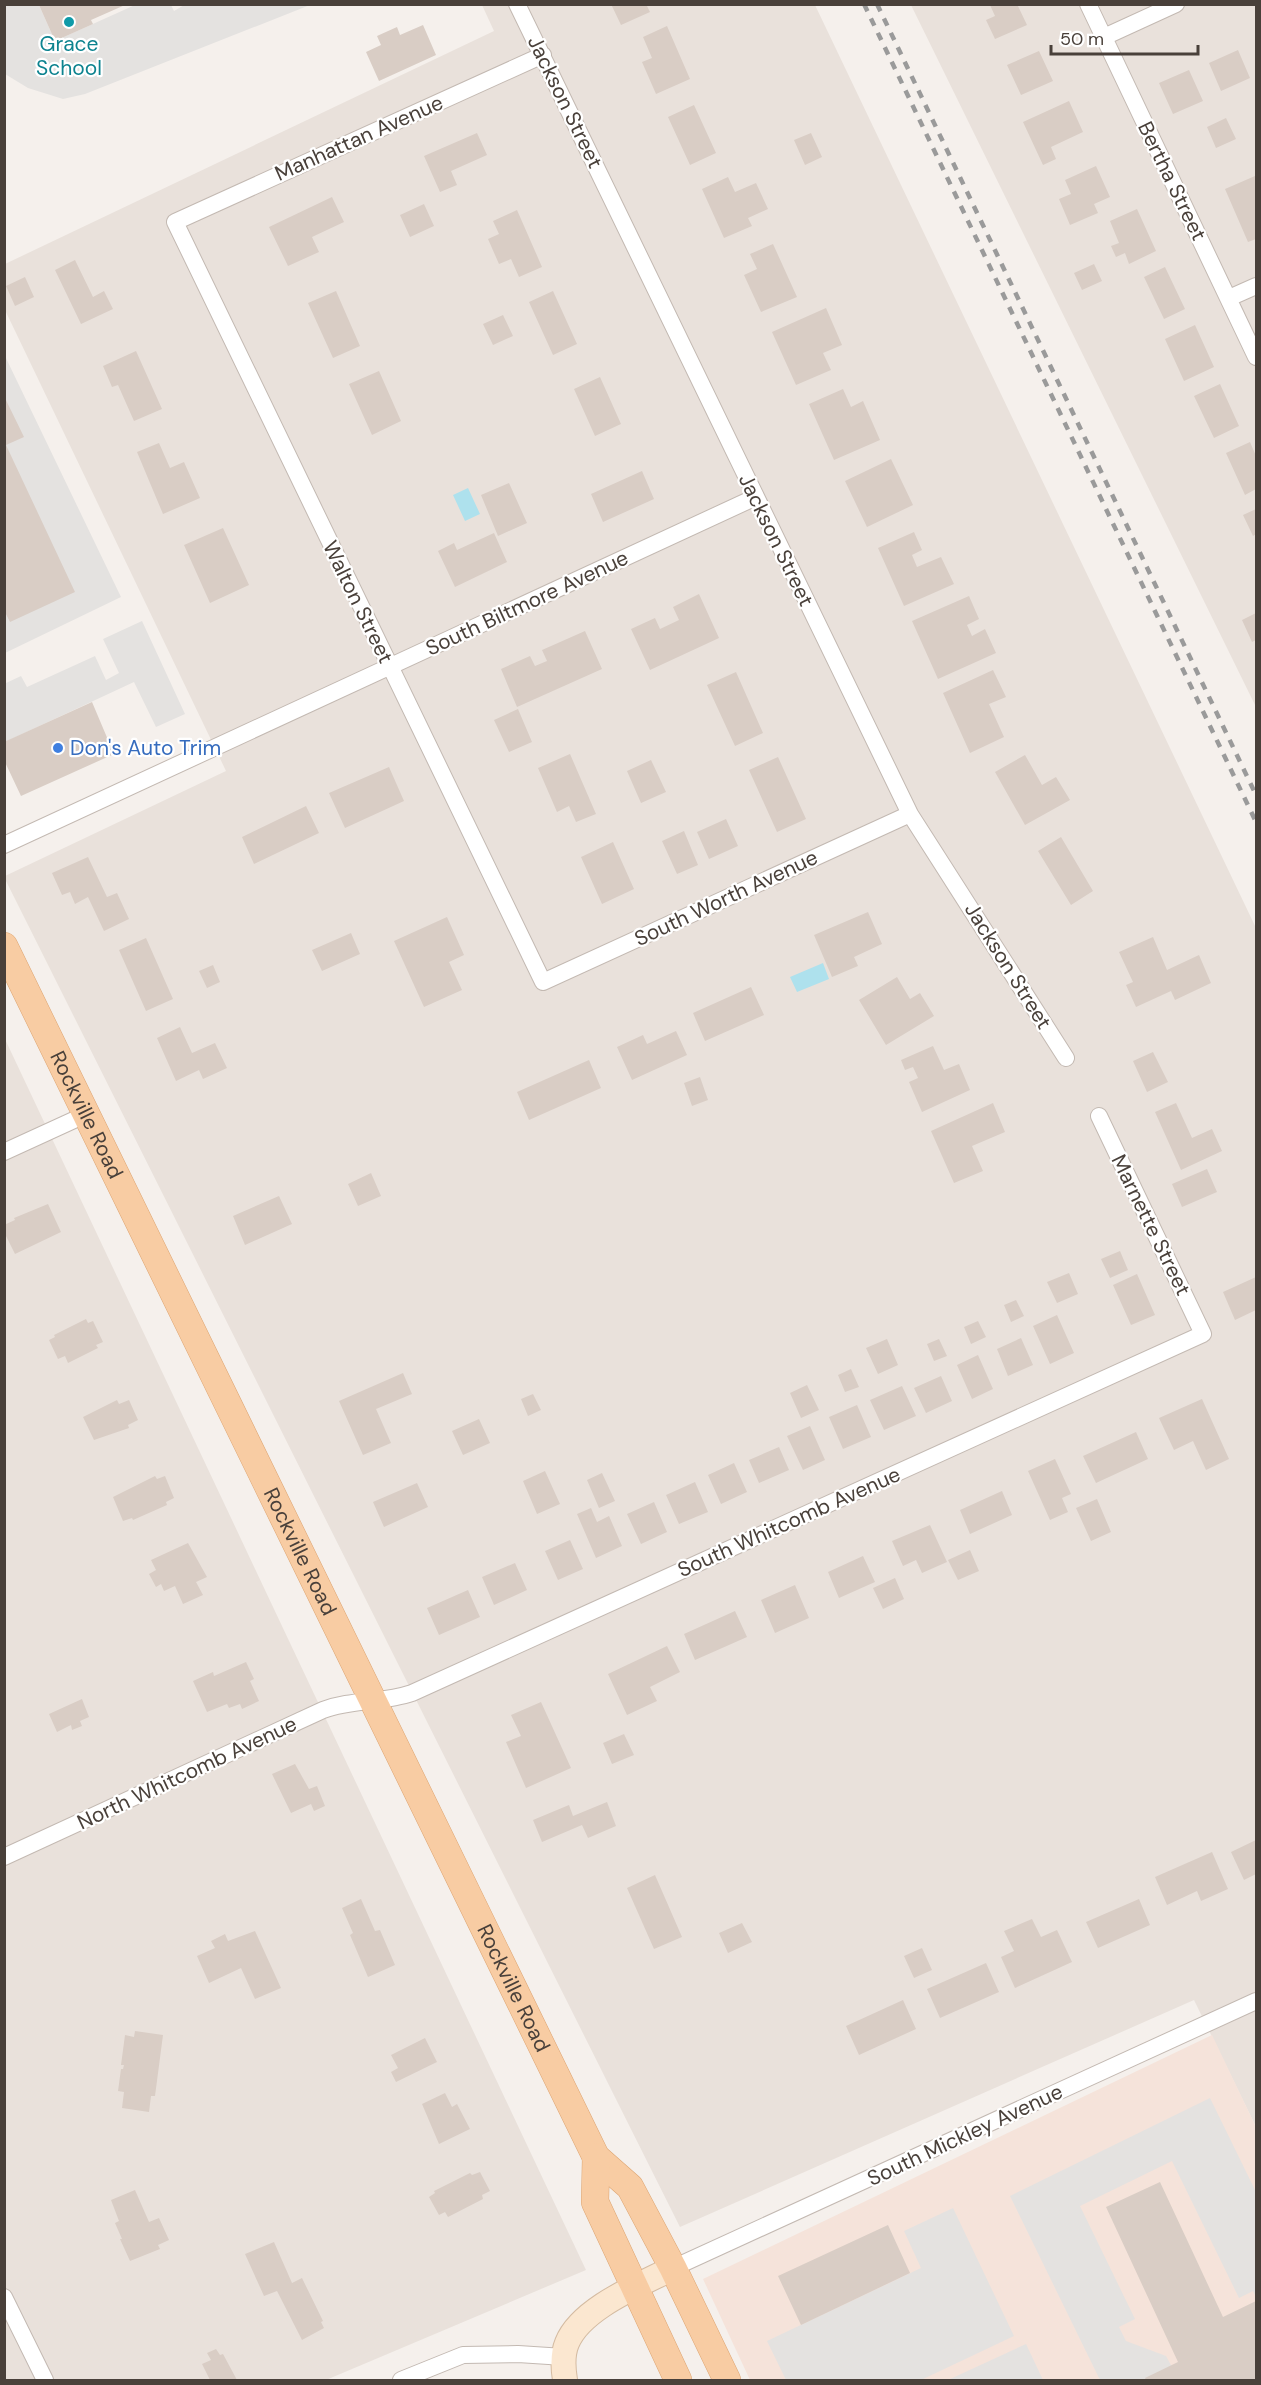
<svg xmlns="http://www.w3.org/2000/svg" width="1261" height="2385" font-family="'DM Sans',sans-serif">
  <style>
    .residential { fill: #e9e1db }
    .commercial { fill: #f5e3da }
    .parking { fill: #e4e2e0 }
    .water { fill: #aee1ed }
    .building { fill: #d9cdc5 }
    .lines { fill: none; stroke-linecap: round; stroke-linejoin: round }
    .street-casing { stroke: #c3b9b2; stroke-width: 18 }
    .secondary-casing { stroke: #d4bba1; stroke-width: 26 }
    .primary-casing { stroke: #dda572; stroke-width: 28 }
    .street { stroke: #fff; stroke-width: 16 }
    .secondary { stroke: #fbe7d0; stroke-width: 24 }
    .primary { stroke: #f8cca3; stroke-width: 27 }
    .rail { stroke: #9a9a9a; stroke-width: 4.5; stroke-dasharray: 8 8; stroke-linecap: butt }
    .culture-dot { fill: #0f9aa8; stroke: #fff; stroke-width: 2 }
    .shop-dot { fill: #3f7fe0; stroke: #fff; stroke-width: 2 }
    .labels { text-anchor: middle; stroke-width: 4.5; stroke-linejoin: round; paint-order: stroke }
    .culture-label { font-size: 21px; fill: #0d838f; stroke: #fff }
    .street-label { font-size: 21px; fill: #49403a; stroke: #fff }
    .shop-label { font-size: 21px; fill: #366cbe; stroke: #fff; text-anchor: start }
  </style>
  <rect width="100%" height="100%" fill="#f5f0ec"/>
  <!-- residential -->
  <path class="residential" d="M482,5H815L1256,928V2127L1194,2000L680,2227L5,879V876L226,771L5,310V264L494,31Z
    M911,5H1256V707Z
    M4,1037L586,2270L326,2380H5Z"/>
  <!-- commercial -->
  <path class="commercial" d="M1212,2035L1256,2127V2380H750L703,2279Z"/>
  <!-- parking -->
  <path class="parking" d="M186,4L310,5L85,94L63,99L28,88L5,74L4,5H39L55,41L135,5H171L174,11Z
    M4,354L121,597L5,653H4Z
    M142,621L185,714L156,727L134,682L5,742L4,684L21,676L27,687L95,656L106,680L119,673L103,639Z
    M1210,2098L1256,2192V2297L1253,2291L1239,2298L1172,2161L1080,2206L1135,2319L1119,2327L1126,2341L1166,2356L1179,2380H1100L1010,2196Z
    M953,2208L1014,2336L921,2380H786L767,2341L921,2268L904,2231Z
    M1026,2344L1043,2380H948Z"/>
  <!-- water -->
  <path class="water" d="M468,488L480,514L465,521L453,495Z
    M823,963L829,979L797,992L790,977Z"/>
  <!-- building -->
  <path class="building" d="M611,4H646L650,12L621,25Z
    M1017,4L1027,25L995,39L986,20L995,16L990,5Z
    M39,5H125L91,20L93,24L55,41Z
    M423,25L436,55L379,81L366,52L381,45L377,36L397,27L400,35Z
    M667,26L690,79L656,94L642,62L652,58L643,37Z
    M1238,50L1250,78L1221,91L1209,63Z
    M1039,51L1053,81L1021,95L1007,65Z
    M1189,70L1203,101L1173,114L1159,83Z
    M1069,101L1083,132L1051,147L1056,159L1043,165L1023,122Z
    M694,105L716,153L690,165L668,117Z
    M1226,118L1236,139L1216,148L1207,127Z
    M477,133L487,155L451,171L457,185L440,192L424,156Z
    M811,133L822,157L805,165L794,140Z
    M1096,166L1110,197L1094,204L1098,213L1070,225L1059,199L1071,194L1065,180Z
    M1255,176L1256,239L1248,242L1225,189Z
    M728,177L735,192L756,183L768,209L748,218L752,226L724,238L702,189Z
    M332,197L344,222L312,237L319,252L288,266L269,227Z
    M424,204L434,226L410,237L400,215Z
    M1137,209L1156,251L1129,264L1125,253L1116,257L1111,246L1119,243L1110,221Z
    M517,210L542,267L519,277L511,259L499,264L488,239L499,234L493,221Z
    M773,244L797,297L761,312L744,275L757,269L750,254Z
    M75,260L93,297L104,291L113,309L81,324L55,270Z
    M1094,264L1102,281L1082,290L1074,273Z
    M1165,267L1185,309L1164,319L1144,277Z
    M25,277L34,297L15,306L6,286Z
    M336,291L360,346L333,358L308,303Z
    M553,291L577,344L553,355L529,302Z
    M826,308L842,345L823,353L831,370L796,385L772,332Z
    M503,315L513,336L493,345L483,324Z
    M1195,325L1214,367L1184,381L1165,339Z
    M136,351L162,409L134,421L118,385L112,387L103,366Z
    M379,371L401,421L372,435L349,384Z
    M600,377L621,424L595,436L574,389Z
    M1220,384L1239,426L1214,438L1194,396Z
    M843,389L851,407L863,401L880,440L834,460L809,404Z
    M4,396L24,437L6,445L75,592L10,622L4,610Z
    M1250,442L1256,456V489L1245,495L1226,453Z
    M159,443L170,468L184,462L200,498L163,514L137,452Z
    M891,459L913,505L867,527L845,481Z
    M642,471L654,499L603,522L591,494Z
    M509,483L527,523L498,536L481,495Z
    M1256,509V534L1253,536L1243,515Z
    M223,528L249,585L210,603L184,545Z
    M914,532L922,550L912,555L917,567L941,557L954,584L904,606L878,548Z
    M494,533L507,562L455,587L438,551L454,543L457,550Z
    M699,594L719,638L650,670L631,629L655,618L660,629L679,620L673,607Z
    M969,596L979,619L967,625L972,636L985,629L996,653L938,679L912,621Z
    M1256,613V640L1252,642L1242,620Z
    M585,631L602,669L517,707L501,669L530,656L535,666L547,661L542,650Z
    M993,670L1006,697L989,704L1004,737L970,753L943,693Z
    M736,672L763,733L735,746L707,685Z
    M92,702L114,754L21,796L4,760V742Z
    M518,709L532,742L509,752L494,720Z
    M570,754L596,814L576,822L569,806L557,812L538,768Z
    M1025,755L1042,785L1056,777L1070,800L1025,825L995,772Z
    M778,757L806,819L777,832L749,770Z
    M651,760L666,792L641,803L627,771Z
    M389,767L404,801L345,828L329,793Z
    M306,806L319,833L254,864L242,837Z
    M726,819L738,846L709,859L697,832Z
    M684,831L698,865L677,874L662,841Z
    M1061,837L1093,891L1071,905L1038,851Z
    M613,842L634,889L602,904L581,857Z
    M88,857L107,897L117,893L129,919L104,931L88,897L75,904L70,892L62,895L52,873Z
    M868,912L882,944L854,957L858,966L832,977L814,935Z
    M447,917L464,955L449,962L462,990L424,1007L394,941Z
    M351,933L360,954L322,971L312,950Z
    M1153,937L1167,970L1199,955L1211,983L1175,1000L1171,991L1136,1007L1126,985L1133,982L1119,952Z
    M146,938L173,999L146,1011L119,950Z
    M213,965L220,982L207,988L199,971Z
    M897,977L910,999L920,993L934,1016L886,1045L859,1000Z
    M751,987L764,1015L705,1041L693,1013Z
    M180,1027L192,1053L215,1043L227,1068L203,1079L199,1070L176,1081L157,1038Z
    M676,1031L687,1055L632,1080L617,1047L643,1035L647,1044Z
    M933,1046L944,1070L959,1064L970,1090L922,1112L909,1082L918,1078L913,1067L905,1070L901,1060Z
    M1153,1052L1168,1082L1147,1092L1133,1061Z
    M589,1060L601,1088L529,1120L517,1092Z
    M700,1077L708,1100L692,1106L684,1083Z
    M993,1103L1005,1132L972,1146L983,1171L954,1183L931,1131Z
    M1176,1103L1192,1138L1212,1129L1222,1151L1181,1170L1155,1112Z
    M1207,1169L1217,1192L1182,1207L1172,1184Z
    M371,1173L381,1196L358,1206L348,1184Z
    M279,1196L292,1224L245,1245L233,1216Z
    M48,1204L61,1232L15,1254L4,1232V1225L15,1220L14,1218Z
    M1120,1251L1128,1270L1110,1278L1101,1259Z
    M1069,1273L1078,1294L1057,1303L1047,1282Z
    M1137,1274L1155,1315L1131,1325L1113,1285Z
    M1256,1277V1310L1235,1320L1223,1292Z
    M1016,1300L1024,1316L1011,1322L1004,1305Z
    M1057,1315L1074,1353L1050,1364L1033,1326Z
    M86,1319L88,1323L93,1321L103,1342L96,1345L98,1348L68,1363L65,1356L58,1359L49,1340L55,1337L54,1335Z
    M978,1321L986,1337L971,1344L964,1327Z
    M1021,1338L1033,1365L1008,1376L997,1349Z
    M887,1339L898,1365L878,1374L866,1348Z
    M939,1339L947,1356L934,1361L927,1344Z
    M978,1355L993,1389L972,1399L957,1365Z
    M851,1369L859,1387L845,1392L838,1375Z
    M403,1373L412,1394L376,1409L391,1443L363,1455L339,1401Z
    M941,1376L952,1401L926,1413L914,1388Z
    M807,1385L819,1410L801,1418L790,1393Z
    M902,1386L916,1416L884,1430L870,1400Z
    M533,1394L541,1410L528,1416L521,1399Z
    M1202,1399L1229,1459L1206,1470L1193,1441L1174,1450L1159,1418Z
    M117,1400L119,1404L129,1400L138,1420L128,1425L129,1428L94,1440L83,1417Z
    M857,1405L871,1437L843,1449L829,1417Z
    M479,1419L490,1443L463,1455L452,1431Z
    M810,1426L825,1460L803,1470L787,1436Z
    M1136,1432L1148,1459L1096,1483L1083,1456Z
    M779,1447L789,1470L759,1483L749,1460Z
    M1055,1459L1071,1494L1062,1498L1068,1512L1050,1520L1028,1471Z
    M734,1463L747,1492L721,1504L708,1475Z
    M545,1471L560,1504L537,1514L523,1481Z
    M602,1473L615,1501L599,1508L587,1480Z
    M155,1476L157,1479L165,1476L174,1498L166,1502L167,1505L133,1520L132,1518L123,1521L113,1497Z
    M695,1482L708,1512L679,1524L666,1495Z
    M417,1483L428,1507L384,1527L373,1502Z
    M1002,1491L1012,1515L970,1534L960,1510Z
    M1097,1499L1111,1532L1091,1541L1076,1508Z
    M654,1502L667,1532L641,1544L627,1514Z
    M591,1508L597,1522L609,1516L622,1546L596,1558L577,1514Z
    M930,1525L947,1562L922,1573L916,1560L903,1566L892,1541Z
    M570,1540L583,1569L558,1580L545,1551Z
    M188,1543L207,1577L196,1582L203,1595L183,1604L175,1586L164,1591L161,1584L156,1587L149,1574L156,1570L151,1560Z
    M970,1550L979,1571L958,1580L948,1560Z
    M863,1556L875,1582L839,1598L828,1572Z
    M515,1563L527,1590L494,1605L482,1577Z
    M895,1578L904,1599L883,1609L873,1588Z
    M795,1585L809,1618L775,1633L761,1600Z
    M468,1590L480,1617L439,1635L427,1608Z
    M735,1611L747,1637L695,1660L684,1634Z
    M667,1646L680,1672L650,1687L657,1701L627,1715L608,1674Z
    M246,1662L254,1679L250,1681L259,1701L242,1709L240,1704L229,1708L227,1704L207,1712L193,1681L213,1672L214,1676Z
    M82,1699L89,1717L80,1721L82,1726L72,1730L71,1725L57,1732L49,1714Z
    M541,1702L571,1768L526,1788L506,1742L521,1736L511,1715Z
    M624,1734L634,1755L612,1764L603,1743Z
    M295,1764L309,1789L317,1786L325,1806L314,1811L311,1804L291,1813L272,1774Z
    M607,1802L616,1826L588,1838L582,1825L542,1842L533,1820L569,1805L573,1816Z
    M1256,1840V1874L1244,1880L1231,1852Z
    M1212,1852L1228,1889L1201,1901L1197,1891L1167,1905L1155,1877Z
    M655,1875L682,1937L654,1949L627,1888Z
    M361,1899L375,1931L380,1930L395,1965L368,1977L350,1935L353,1933L342,1908Z
    M1139,1899L1150,1925L1098,1948L1086,1922Z
    M1032,1919L1041,1937L1057,1930L1072,1962L1015,1988L1001,1957L1014,1951L1004,1931Z
    M742,1923L752,1942L728,1953L719,1933Z
    M255,1931L281,1988L255,1999L241,1968L209,1983L197,1956L215,1948L211,1941L225,1934L228,1941Z
    M922,1948L932,1970L914,1978L904,1956Z
    M986,1963L999,1992L940,2018L927,1989Z
    M903,2000L916,2029L859,2055L846,2026Z
    M135,2031L163,2035L155,2096H151L149,2112L122,2108L124,2092L118,2091L121,2069H123L124,2065H121L125,2035L134,2037Z
    M425,2038L437,2062L396,2082L391,2072L398,2068L391,2055Z
    M445,2093L452,2107L457,2104L470,2129L439,2144L422,2104Z
    M480,2172L490,2191L482,2195L483,2199L448,2217L445,2212L439,2215L429,2197L435,2193L434,2191L470,2173L472,2175Z
    M1160,2182L1223,2317L1256,2301V2380H1146L1145,2378L1178,2362L1106,2207Z
    M135,2190L149,2222L159,2218L169,2240L158,2245L160,2249L130,2261L120,2239H122L115,2223L119,2221L111,2200Z
    M888,2225L910,2273L801,2325L778,2276Z
    M274,2242L292,2283L302,2278L323,2321L321,2322L324,2328L302,2340L277,2291L264,2296L245,2254Z
    M216,2349L220,2355L223,2354L237,2380H210L202,2364L211,2360L207,2353Z"/>
  <g class="lines">
    <defs>
      <path id="street" d="M517,4L910,814L1066,1058
        M1088,4L1256,357
        M1104,37L1176,4
        M543,55L175,222L543,982L910,814
        M1229,298L1256,286
        M4,845L756,497
        M4,1152L87,1114
        M4,1857L323,1710C352,1699 383,1703 412,1693L1203,1334L1099,1116
        M673,2268L1256,2001
        M4,2297L45,2380
        M401,2380L463,2355L518,2354L564,2357"/>
      <path id="secondary" d="M565,2380C563,2368 562,2355 567,2343C581,2308 640,2285 673,2268"/>
      <g id="primary">
        <path id="s1" d="M4,946L596,2157L630,2187L673,2268L727,2380"/>
        <path d="M596,2157L595,2202L678,2380"/>
      </g>
    </defs>
    <!-- street casing -->
    <use href="#street" class="street-casing"/>
    <!-- secondary casing -->
    <use href="#secondary" class="secondary-casing"/>
    <!-- primary casing -->
    <use href="#primary" class="primary-casing"/>
    <!-- street -->
    <use href="#street" class="street"/>
    <!-- secondary -->
    <use href="#secondary" class="secondary"/>
    <!-- primary -->
    <use href="#primary" class="primary"/>
    <!-- rail -->
    <path class="rail" d="M864,4L1256,822
      M877,4L1256,795"/>
  </g>
  <!-- markers -->
  <circle class="culture-dot" cx="69" cy="22" r="6"/>
  <circle class="shop-dot" cx="58" cy="748" r="6"/>
  <g class="labels">
    <!-- culture labels -->
    <g class="culture-label">
      <text x="69" y="51">Grace<tspan x="69" dy="24">School</tspan></text>
    </g>
    <!-- street labels -->
    <g class="street-label">
      <text transform="translate(565 102) rotate(64)" y="7">Jackson Street</text>
      <text transform="translate(359 138) rotate(-24)" y="7">Manhattan Avenue</text>
      <text transform="translate(1172 181) rotate(64)" y="7">Bertha Street</text>
      <text transform="translate(776 540) rotate(64)" y="7">Jackson Street</text>
      <text transform="translate(358 602) rotate(64)" y="7">Walton Street</text>
      <text transform="translate(527 603) rotate(-25)" y="7">South Biltmore Avenue</text>
      <text transform="translate(726 898) rotate(-25)" y="7">South Worth Avenue</text>
      <text transform="translate(1008 966) rotate(58)" y="7">Jackson Street</text>
      <text dy="7" stroke="none"><textPath href="#s1" startOffset="188">Rockville Road</textPath></text>
      <text transform="translate(1151 1225) rotate(64)" y="7">Marnette Street</text>
      <text transform="translate(789 1522) rotate(-24)" y="7">South Whitcomb Avenue</text>
      <text dy="7" stroke="none"><textPath href="#s1" startOffset="674">Rockville Road</textPath></text>
      <text transform="translate(187 1773) rotate(-25)" y="7">North Whitcomb Avenue</text>
      <text dy="7" stroke="none"><textPath href="#s1" startOffset="1160">Rockville Road</textPath></text>
      <text transform="translate(965 2135) rotate(-25)" y="7">South Mickley Avenue</text>
    </g>
    <!-- shop labels -->
    <g class="shop-label">
      <text x="70" y="755">Don's Auto Trim</text>
    </g>
  </g>
  <!-- border -->
  <rect width="1261" height="2385" fill="none" stroke="#49403a" stroke-width="12"/>
  <!-- scale -->
  <path d="M1051 45v9h147v-9" fill="none" stroke="#49403a" stroke-width="3"/>
  <text x="1060" y="45" font-size="18" fill="#49403a" stroke="#ffffff" stroke-width="4.5" paint-order="stroke">50 m</text>
</svg>
